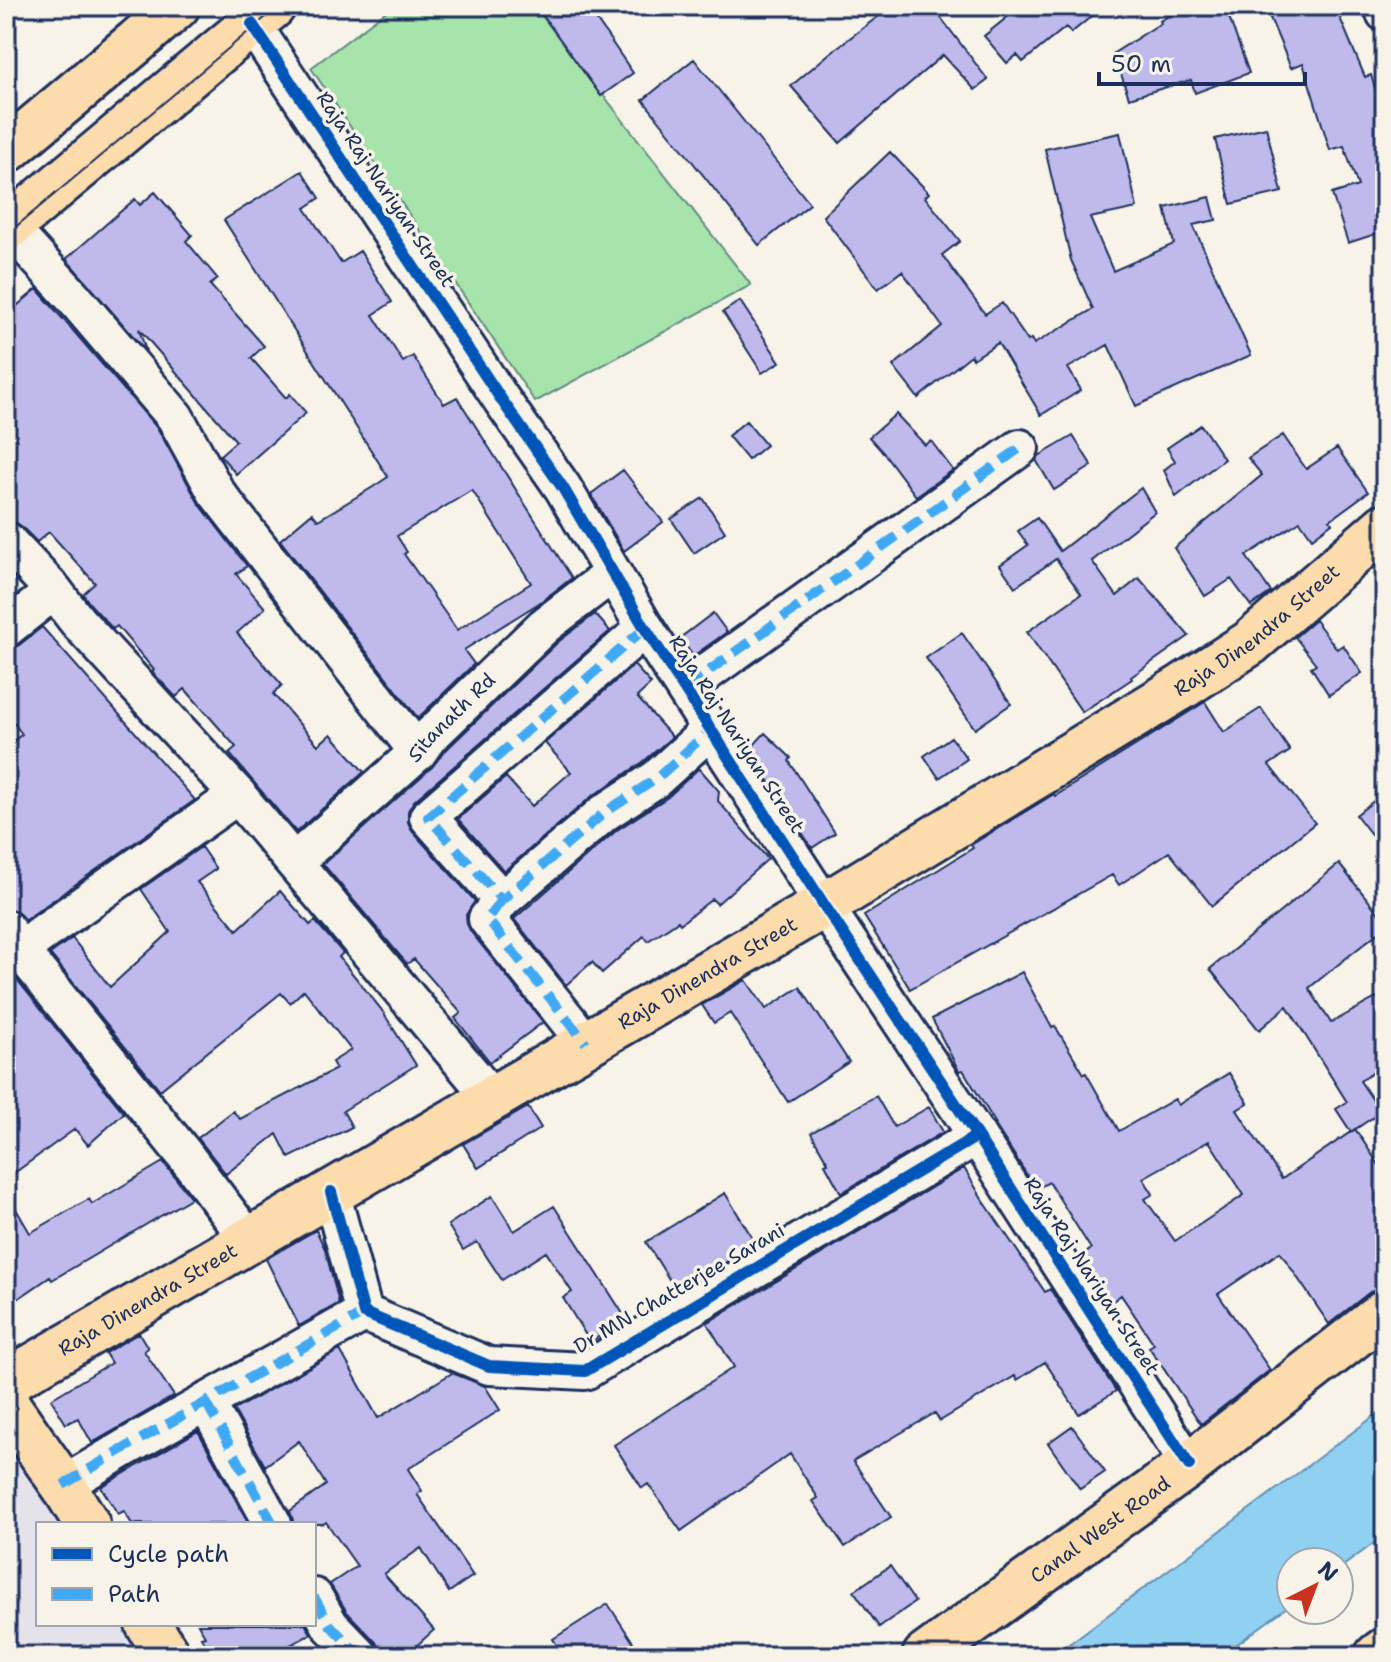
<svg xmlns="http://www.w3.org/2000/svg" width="1391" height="1662" font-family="'Shantell Sans',sans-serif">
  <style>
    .built { fill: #e6e2e9 }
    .green { fill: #a7e4ab; stroke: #618a84; stroke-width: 2 }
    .water { fill: #90d1f2; stroke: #6190b7; stroke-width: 2 }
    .building { fill: #c0baec; stroke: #1b2f5e; stroke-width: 2; fill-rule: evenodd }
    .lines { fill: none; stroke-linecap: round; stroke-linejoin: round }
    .minor-casing { stroke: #1b2f5e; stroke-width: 42 }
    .major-casing { stroke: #1b2f5e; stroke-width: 50 }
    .minor { stroke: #f7f3e8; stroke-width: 36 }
    .major { stroke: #fcdcac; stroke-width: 44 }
    .tram { stroke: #1b2f5e; stroke-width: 2 }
    .quiet { stroke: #3fa9f5; stroke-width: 10; stroke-dasharray: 20 10; stroke-linecap: butt }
    .cycleway-casing { stroke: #f7f3e8; stroke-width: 17 }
    .cycleway { stroke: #0057b8; stroke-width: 12 }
    .labels { text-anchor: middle; stroke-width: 7; stroke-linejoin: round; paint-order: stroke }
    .street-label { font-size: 20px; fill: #1b2f5e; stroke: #f7f3e8 }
  </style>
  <rect width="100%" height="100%" fill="#f7f3e8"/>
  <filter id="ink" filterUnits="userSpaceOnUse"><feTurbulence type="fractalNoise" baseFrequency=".0125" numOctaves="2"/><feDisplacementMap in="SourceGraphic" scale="16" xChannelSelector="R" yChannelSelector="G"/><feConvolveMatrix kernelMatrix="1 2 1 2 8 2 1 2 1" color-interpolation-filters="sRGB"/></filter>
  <g filter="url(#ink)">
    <!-- built -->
    <path class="built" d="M6,1432L64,1524H38V1624H127L147,1656H6Z"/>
    <!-- green -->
    <path class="green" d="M393,6H534L751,285L535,402L311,68Z"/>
    <!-- water -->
    <path class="water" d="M1385,1408V1535L1339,1569V1562H1291V1604L1221,1656H1053Z"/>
    <!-- building -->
    <path class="building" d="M536,6H587L633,73L601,96Z
      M892,6H932L988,80L975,90L943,55L840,143L791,86L830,53Z
      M1021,6H1104L1071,33L1066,27L1023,62L1017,55L1007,63L984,36Z
      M1185,6H1225L1249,73L1195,93L1191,80L1129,98L1114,53L1161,23L1160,21Z
      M1265,6H1335L1365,77L1371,75L1380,104L1385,103V231L1348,243L1332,194L1358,186L1344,146L1330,150L1303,63L1291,68Z
      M694,59L810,204L759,245L643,100Z
      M1266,127L1282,192L1231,204L1215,139Z
      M1120,133L1137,208L1090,218L1113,271L1174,244L1165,208L1210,197L1216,220L1193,225L1251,355L1136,406L1108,345L1068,368L1081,390L1041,415L998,343L973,359L971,355L918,398L893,366L942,326L902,271L878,289L823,216L890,152L929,193L925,197L960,241L942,255L985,314L1002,303L1028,341L1031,339L1034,344L1093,309L1071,260L1045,149Z
      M302,171L320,198L305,208L341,263L360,251L392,302L373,315L403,362L413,356L444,404L457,397L572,578L539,603L464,650L474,664L418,718L280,540L312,513L318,520L373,487L388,477L224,220ZM472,490L531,583L457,630L404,554L407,552L397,536Z
      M155,192L192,235L186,241L218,279L210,285L264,346L251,358L286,398L290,394L306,413L236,474L220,455L236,441L139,329L146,351L66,259L135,199L140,205Z
      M37,289L158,429L198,502L247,566L236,574L265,608L237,633L282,685L273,694L318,745L331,734L364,772L296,832L229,753L236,747L185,689L176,697L152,672L154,670L117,626L113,629L90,604L83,594L95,583L49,532L37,542L21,526L10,520L6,515V315Z
      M740,301L780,362L762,373L723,312Z
      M896,414L925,445L931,441L953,470L916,496L886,456L869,437Z
      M746,421L766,445L748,460L728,436Z
      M1201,425L1224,459L1176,497L1164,470L1175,461L1167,448Z
      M1283,435L1306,469L1337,448L1368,492L1330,520L1332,523L1312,538L1300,521L1246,556L1271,592L1251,606L1231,579L1205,596L1174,548L1262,475L1248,458Z
      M1073,436L1092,466L1054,490L1036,460L1039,456Z
      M623,470L663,522L624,551L591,494Z
      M1141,488L1155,512L1092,561L1117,596L1139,578L1189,636L1131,677L1132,679L1082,712L1027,632L1081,594L1056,559L1015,587L1000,565L1028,545L1018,531L1037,518L1060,551Z
      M703,498L725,532L694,553L671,519Z
      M713,613L727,632L693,656L680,638Z
      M595,614L610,631L414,801L408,811V822L412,831L475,901L466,915L467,924L471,932L543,1022L490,1062L455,1018L461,1013L414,959L407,964L323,864L432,767L444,752L558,642Z
      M1315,620L1337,649L1343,645L1362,673L1329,695L1311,667L1316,664L1295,637Z
      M42,627L195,800L25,920L16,911L6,908V747L22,734L6,713V650L19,645Z
      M962,633L1011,704L975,729L926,658Z
      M634,665L651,684L637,697L672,737L643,762L591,797L504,871L458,819L506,777L532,806L571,772L545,743Z
      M1205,702L1224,732L1261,708L1290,751L1269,765L1315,823L1212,906L1169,852L1119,885L1112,875L910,989L864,916L973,848L971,845L1054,794L1055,796Z
      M765,733L791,758L789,761L835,833L812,848L749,750Z
      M951,737L967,759L939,778L924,756Z
      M699,768L719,791L718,801L768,859L717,904L712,899L680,924L678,921L648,941L644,936L602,973L592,962L566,985L514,919L617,830L668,797Z
      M1385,792V852L1356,815Z
      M201,847L216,869L197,882L237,930L280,891L310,925L315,921L343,953L339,957L381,1009L416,1065L343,1111L352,1127L289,1158L277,1134L226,1174L198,1138L233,1111L240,1119L336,1069L332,1062L351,1050L304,990L290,1003L281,993L160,1090L50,954L72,938L110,987L170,932L141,889Z
      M1339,864L1385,921V927L1309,988L1331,1023L1385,993V1065L1360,1081L1381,1112L1351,1132L1336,1109L1347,1102L1287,1006L1259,1030L1210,969Z
      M1022,972L1052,1028L1055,1026L1084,1074L1086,1073L1119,1131L1175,1099L1178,1105L1229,1073L1248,1103L1237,1110L1282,1179L1355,1129L1385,1174V1288L1370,1292L1329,1324L1280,1252L1218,1294L1270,1370L1201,1424L1149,1347L1154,1344L1121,1295L1110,1303L1080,1258L1091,1249L1049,1182L1036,1189L995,1125L996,1124L963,1070L959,1071L932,1019ZM1209,1141L1244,1195L1175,1241L1145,1199L1153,1194L1143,1178Z
      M15,977L124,1113L88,1145L75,1129L6,1179V980Z
      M746,980L766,1009L800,987L849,1062L788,1102L730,1013L714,1023L702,1005Z
      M876,1096L894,1127L929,1107L943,1132L841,1193L825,1164L828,1163L811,1133Z
      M528,1107L541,1128L478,1168L463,1144Z
      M163,1162L191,1198L52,1280L50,1277L6,1307V1192L30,1233L89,1199L92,1204Z
      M964,1168L983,1200L1045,1292L1050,1289L1116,1391L1079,1414L1045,1362L1017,1380L1015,1376L940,1421L935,1413L853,1461L891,1517L845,1547L813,1501L818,1498L790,1454L681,1531L648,1484L642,1488L614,1445L734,1367L707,1323Z
      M725,1193L756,1244L677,1292L646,1242Z
      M492,1196L514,1231L554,1206L627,1320L590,1342L563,1298L572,1292L546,1252L502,1280L477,1242L463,1250L448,1225Z
      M316,1230L325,1249L339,1303L299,1326L266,1259Z
      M139,1333L148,1348L144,1351L174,1396L92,1443L78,1418L66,1424L51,1399L111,1363L105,1353Z
      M340,1350L378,1418L452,1373L485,1386L500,1410L408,1469L422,1491L417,1494L473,1576L449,1592L421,1548L384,1574L434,1630L405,1656H382L376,1642L347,1612L330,1584L357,1566L326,1522L323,1524H294L290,1511L326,1485L299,1441L265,1466L234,1410Z
      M1072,1426L1105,1472L1080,1489L1048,1443Z
      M198,1431L249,1524H132L124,1511L118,1514L101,1487Z
      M890,1566L915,1602L879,1627L854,1591Z
      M608,1604L642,1656H564L553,1639Z
      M198,1624H305L311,1634L270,1656H212L201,1637L205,1636Z"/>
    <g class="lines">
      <defs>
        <g id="minor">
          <path d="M1382,6L1385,13"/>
          <path d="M252,24L501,399L563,488L645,628L824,905L977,1136L1189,1465"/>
          <path d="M9,227L73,297L175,417L216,492L418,752"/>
          <path d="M6,540L54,591L78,622L234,791L492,1098"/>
          <path d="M645,628L428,817L502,900L604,813L656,779L710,730"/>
          <path d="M6,629L54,591"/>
          <path d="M685,688L1020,448"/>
          <path id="s1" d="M294,862L418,752L428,738L544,626L612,574"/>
          <path d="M502,900L487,919L586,1043"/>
          <path d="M6,929L20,950L184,1154L249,1240"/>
          <path d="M6,959L238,795"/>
          <path d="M331,1192L364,1313L489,1366L585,1371L977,1136"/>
          <path d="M206,1402L273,1524"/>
          <path d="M63,1485L125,1448L364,1313"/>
          <path d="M314,1597L330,1625L360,1656"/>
        </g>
        <g id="major">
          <path d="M6,151L136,42L177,6"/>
          <path d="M6,229L273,6"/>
          <path id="s2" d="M6,1382L838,897L1182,687L1250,643L1385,526"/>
          <path d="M6,1403L63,1485L87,1524"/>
          <path d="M148,1624L168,1656"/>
          <path id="s3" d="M925,1656L1189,1465L1385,1312"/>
          <path d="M1377,1656L1385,1650"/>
        </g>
      </defs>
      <!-- minor casing -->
      <use href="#minor" class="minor-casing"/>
      <!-- major casing -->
      <use href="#major" class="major-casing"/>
      <!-- minor -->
      <use href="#minor" class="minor"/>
      <!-- major -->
      <use href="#major" class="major"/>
      <!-- tram -->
      <path class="tram" d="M6,235L279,6"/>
      <!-- quiet -->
      <path class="quiet" d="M645,628L428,817L502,900L604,813L656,779L710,730
        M685,688L1020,448
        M502,900L487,919L586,1043
        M206,1402L273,1524
        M63,1485L125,1448L364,1313
        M314,1597L330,1625L360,1656"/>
      <defs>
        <path id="cycleway" d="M252,24L501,399L563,488L645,628L824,905L977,1136L1189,1465
          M331,1192L364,1313L489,1366L585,1371L977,1136"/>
      </defs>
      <!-- cycleway casing -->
      <use href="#cycleway" class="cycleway-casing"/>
      <!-- cycleway -->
      <use href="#cycleway" class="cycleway"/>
    </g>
  </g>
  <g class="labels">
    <!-- street labels -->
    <g class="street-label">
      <text transform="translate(386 189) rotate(56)" y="7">Raja Raj Nariyan Street</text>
      <text dy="7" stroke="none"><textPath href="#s2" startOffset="1460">Raja Dinendra Street</textPath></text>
      <text dy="7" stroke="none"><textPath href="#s1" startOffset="214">Sitanath Rd</textPath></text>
      <text transform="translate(737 734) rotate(57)" y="7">Raja Raj Nariyan Street</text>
      <text dy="7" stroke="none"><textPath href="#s2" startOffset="812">Raja Dinendra Street</textPath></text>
      <text transform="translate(1092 1276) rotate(57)" y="7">Raja Raj Nariyan Street</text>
      <text transform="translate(679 1288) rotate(-30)" y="7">Dr MN Chatterjee Sarani</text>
      <text dy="7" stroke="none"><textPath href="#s2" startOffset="164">Raja Dinendra Street</textPath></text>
      <text dy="7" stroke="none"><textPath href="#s3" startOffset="216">Canal West Road</textPath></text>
    </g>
  </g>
  <!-- margin -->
  <rect width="1391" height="1662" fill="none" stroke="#f7f3e8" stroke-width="32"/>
  <rect x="16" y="16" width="1359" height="1630" fill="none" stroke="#1b2f5e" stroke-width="3" filter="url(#ink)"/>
  <!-- legend -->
  <rect x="36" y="1522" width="280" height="104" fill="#f7f3e8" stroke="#9fa5b1" stroke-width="2"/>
  <rect x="52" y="1548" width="40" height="12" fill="#0057b8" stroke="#9fa5b1" stroke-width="2"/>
  <text x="108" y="1562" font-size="24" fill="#1b2f5e">Cycle path</text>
  <rect x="52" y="1588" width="40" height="12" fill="#3fa9f5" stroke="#9fa5b1" stroke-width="2"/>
  <text x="108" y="1602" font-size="24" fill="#1b2f5e">Path</text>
  <!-- north arrow -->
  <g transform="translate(1315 1586) rotate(42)"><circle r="38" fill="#f7f3e8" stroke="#9fa5b1" stroke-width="2"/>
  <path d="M0-6L14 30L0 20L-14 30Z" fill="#c8321e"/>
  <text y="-12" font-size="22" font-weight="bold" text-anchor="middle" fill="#1b2f5e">N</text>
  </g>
  <!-- scale -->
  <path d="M1099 72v12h206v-12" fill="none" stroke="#1b2f5e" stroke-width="4"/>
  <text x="1111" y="72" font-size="24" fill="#1b2f5e" stroke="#f7f3e8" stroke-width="6" paint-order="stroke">50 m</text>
</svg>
